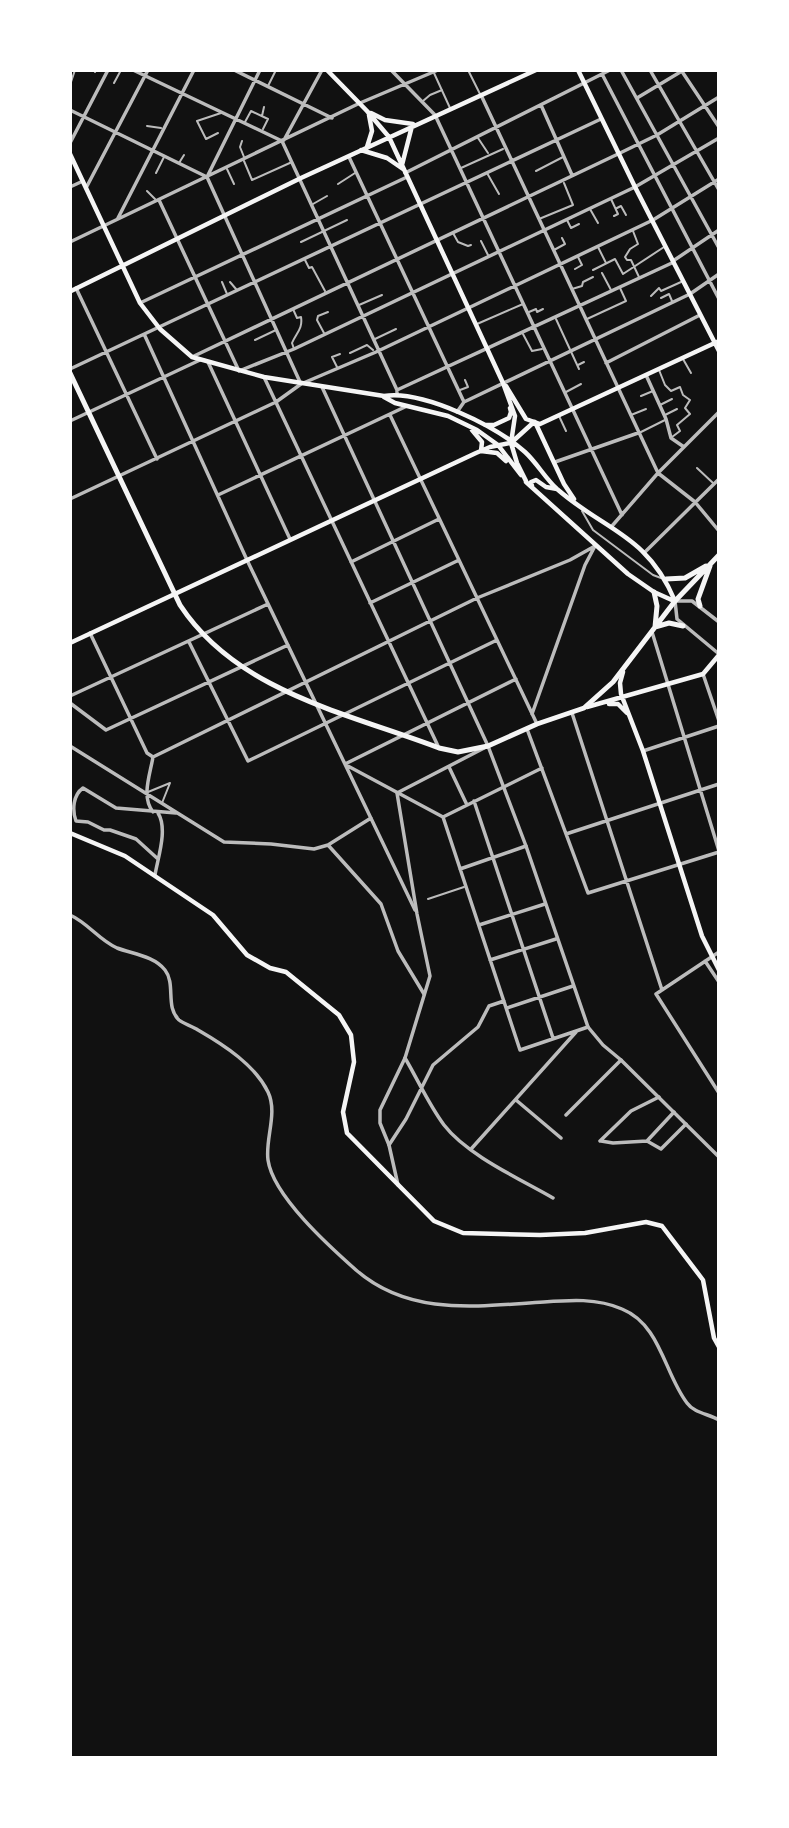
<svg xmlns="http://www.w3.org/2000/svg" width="789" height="1828" font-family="'Golos Text',sans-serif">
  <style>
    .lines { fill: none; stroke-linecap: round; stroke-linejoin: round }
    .service { stroke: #bcbcbc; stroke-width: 2 }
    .minor { stroke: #bcbcbc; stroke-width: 3.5 }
    .tertiary { stroke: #bcbcbc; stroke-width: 3.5 }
    .secondary { stroke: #f5f5f5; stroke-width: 4.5 }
    .primary { stroke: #f5f5f5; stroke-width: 5 }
  </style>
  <rect width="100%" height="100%" fill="#111"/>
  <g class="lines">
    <!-- service -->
    <path class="service" d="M468,70L480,94
      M95,72L96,70
      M434,73L450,108
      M114,83L121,70
      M70,85L75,70
      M268,86L276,70
      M423,101L430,95L442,90
      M262,116L264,107
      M245,122L251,111L268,119L263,129
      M147,126L161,128
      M218,133L206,139L197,121L221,113
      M478,138L488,153
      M242,141L240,147L244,157
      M244,161L252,180L292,162
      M179,163L184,155
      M461,168L503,149
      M227,169L234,184
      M536,171L563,157
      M156,173L164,157
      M487,173L499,194
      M338,184L355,173
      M147,191L155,199
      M611,199L618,214L614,216
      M313,204L327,196
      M617,208L621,206L626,215
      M590,209L598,223
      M539,219L573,205L564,183
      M567,220L571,228L579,224
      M633,231L638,244L630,249L625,257L627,260H631L639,277
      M453,233L458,242L468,246L471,245
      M481,241L488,255
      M301,242L347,220
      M598,247L606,263
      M554,250L565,244L562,238
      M305,260L309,268L312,267L325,291
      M575,269L582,265L578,257
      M593,270L615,259L623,274L664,247
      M602,273L611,290
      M222,282L227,294
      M230,282L236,289
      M572,289L582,286L583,282L593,277
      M651,296L659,288L661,291L681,282
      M661,298L669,294L672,301
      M359,305L382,295
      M293,309L297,318L301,317C303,329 296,333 292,343L294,349
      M529,312L536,309L537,312L543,309
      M556,319L579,369
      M587,319L626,301L620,288
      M477,324L523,304
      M324,333L317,320L318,316L328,312
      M523,334L532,351L542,349
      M375,339L396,329
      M255,340L276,330
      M350,353L367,345L373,350
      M683,359L691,373
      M578,365L584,362
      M337,367L332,357L340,354
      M659,370L665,385L671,391L680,387L683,395L690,400L685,408L690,414L677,425L680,431L672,437
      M460,390L468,387L465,380
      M566,392L581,384
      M641,396L653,391
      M660,405L672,399
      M631,415L646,409
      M665,415L677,409
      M559,416L566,431
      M639,433L665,420
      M697,468L713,483
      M582,511L593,530L653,575L661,578
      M148,792L170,783L162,803
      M428,899L464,887"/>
    <!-- minor -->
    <path class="minor" d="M133,70L282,141
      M234,70L332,118
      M391,70L435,115L622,515
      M621,70L719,248
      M650,70L719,190
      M681,70L719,127
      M602,74L719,299
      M481,95L658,473L695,502L719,531
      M637,98L682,71
      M541,105L572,175
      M70,110L207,177
      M284,140L322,70
      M282,141L397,390V394
      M70,143L108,70
      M349,157L464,402
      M405,173L610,70
      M208,175L260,70
      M207,177L300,382
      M70,187L83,181
      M86,188L148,70
      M159,200L239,371L294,349L635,187L719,138
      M118,218L194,70
      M70,242L360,103L438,70
      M673,261L719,230
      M76,288L157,459
      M140,303L407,177
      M145,336L247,560L415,910
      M192,357L618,154L657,135L719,97
      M208,362L290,539
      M606,363L700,315
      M70,369L601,119
      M646,375L666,419L671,438L684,447
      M264,377L438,746
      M322,387L488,746
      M397,390L674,262
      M457,412L464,402L690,294L719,274
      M390,415L537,724
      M70,421L200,360
      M555,462L638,433
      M218,495L407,406
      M70,499L276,402L301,384L376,352L653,220L719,179
      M612,526L658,473L719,412
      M645,552L719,479
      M351,562L439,519
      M370,603L459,560
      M719,622L692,601H675L677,619L719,654
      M652,632L719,851
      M90,633L147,753L153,757C150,775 141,797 153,812
      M189,642L248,761L497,640
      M703,674L719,721
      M70,696L268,604
      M70,703L106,730L288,645
      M572,713L662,990
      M532,714L585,565L595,546
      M527,729L588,893L719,852
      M70,746L224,842L271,844L314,849L328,845L371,818
      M643,751L719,726
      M153,757L477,598L570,560L595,546
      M345,764L516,679
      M346,765L443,817
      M449,767L467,805
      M474,801L553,1038
      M443,817L520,1050L588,1027
      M443,817L542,768
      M566,834L719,784
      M328,845L381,904L398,951L424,994
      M158,859L136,839L110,830H104L88,822L76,821C72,810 73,795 83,788L116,808L176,813
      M460,869L526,846
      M155,875C158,857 168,829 158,813
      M479,925L545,904
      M719,952L656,994L719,1093
      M490,960L556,939
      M705,961L719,982
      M507,1008L573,986
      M405,1058C418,1080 429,1105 444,1125C467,1155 520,1179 553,1198
      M516,1100L561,1138
      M566,1115L621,1060
      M600,1141L631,1111L659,1097
      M601,1141L613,1143L647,1141L661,1149L686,1124
      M647,1141L674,1112
      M389,1145L406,1119L433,1065L478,1027L489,1006L504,1001
      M472,1148L576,1032"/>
    <!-- tertiary -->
    <path class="tertiary" d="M70,915C88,923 99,940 117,948C133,954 154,956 165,970C176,984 165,1007 179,1020C184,1024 192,1026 198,1030C224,1045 255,1065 268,1092C278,1113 265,1139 268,1160C273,1196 330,1247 356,1270C410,1317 478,1306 544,1302C570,1300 597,1298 622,1309C661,1325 664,1373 687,1403C694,1413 709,1414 719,1420
      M398,1185L389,1145L380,1123V1110L405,1058L430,976L417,914L397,793L488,746L526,846L588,1027L603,1045L621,1060L719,1157"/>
    <!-- secondary -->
    <path class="secondary" d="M327,70L367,111L389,137L503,383L515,416L511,443L517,463L526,481
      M578,70L635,187L719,351
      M371,113L385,120L413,124
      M367,147L372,131L369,115
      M361,150L387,158L403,169
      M70,154L140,303L160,329L192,357L264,377L384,396C423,390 496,426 525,452C537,463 545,478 557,489C605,531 647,534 675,601
      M402,165L412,126
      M71,291L301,178L536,70
      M506,386L526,419L540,424L719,341
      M384,397L395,403L448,416L477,430L498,445L521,475
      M535,422L564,484L574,499
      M485,425H494L509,418L511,412L510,408
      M472,430L482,442L481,451L497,453L506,461
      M512,442L534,422
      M526,482L628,574L654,592L674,601
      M532,486L531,482L536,480L546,487L557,489
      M70,643L476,453L490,447L510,443
      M623,672L620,683L621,694L643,751L702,936L719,970
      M609,704H618L627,713
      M587,707L703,674L719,655
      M70,833L125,856L213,915L247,955L270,968L286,972L339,1015L351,1035L354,1062L343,1112L347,1133L434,1221L463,1233L540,1235L585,1233L646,1222L662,1226L703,1280L714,1338L719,1347"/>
    <!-- primary -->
    <path class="primary" d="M70,290H71
      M70,373L180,605C237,692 347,713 439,748L458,752L488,746L537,724L584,708L613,682L675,601L719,555
      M666,579L685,578L706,566
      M654,592L657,606L655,627L669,623L683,626
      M700,606L698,599L710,566"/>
  </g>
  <!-- border -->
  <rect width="789" height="1828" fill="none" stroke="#ffffff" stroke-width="144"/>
</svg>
